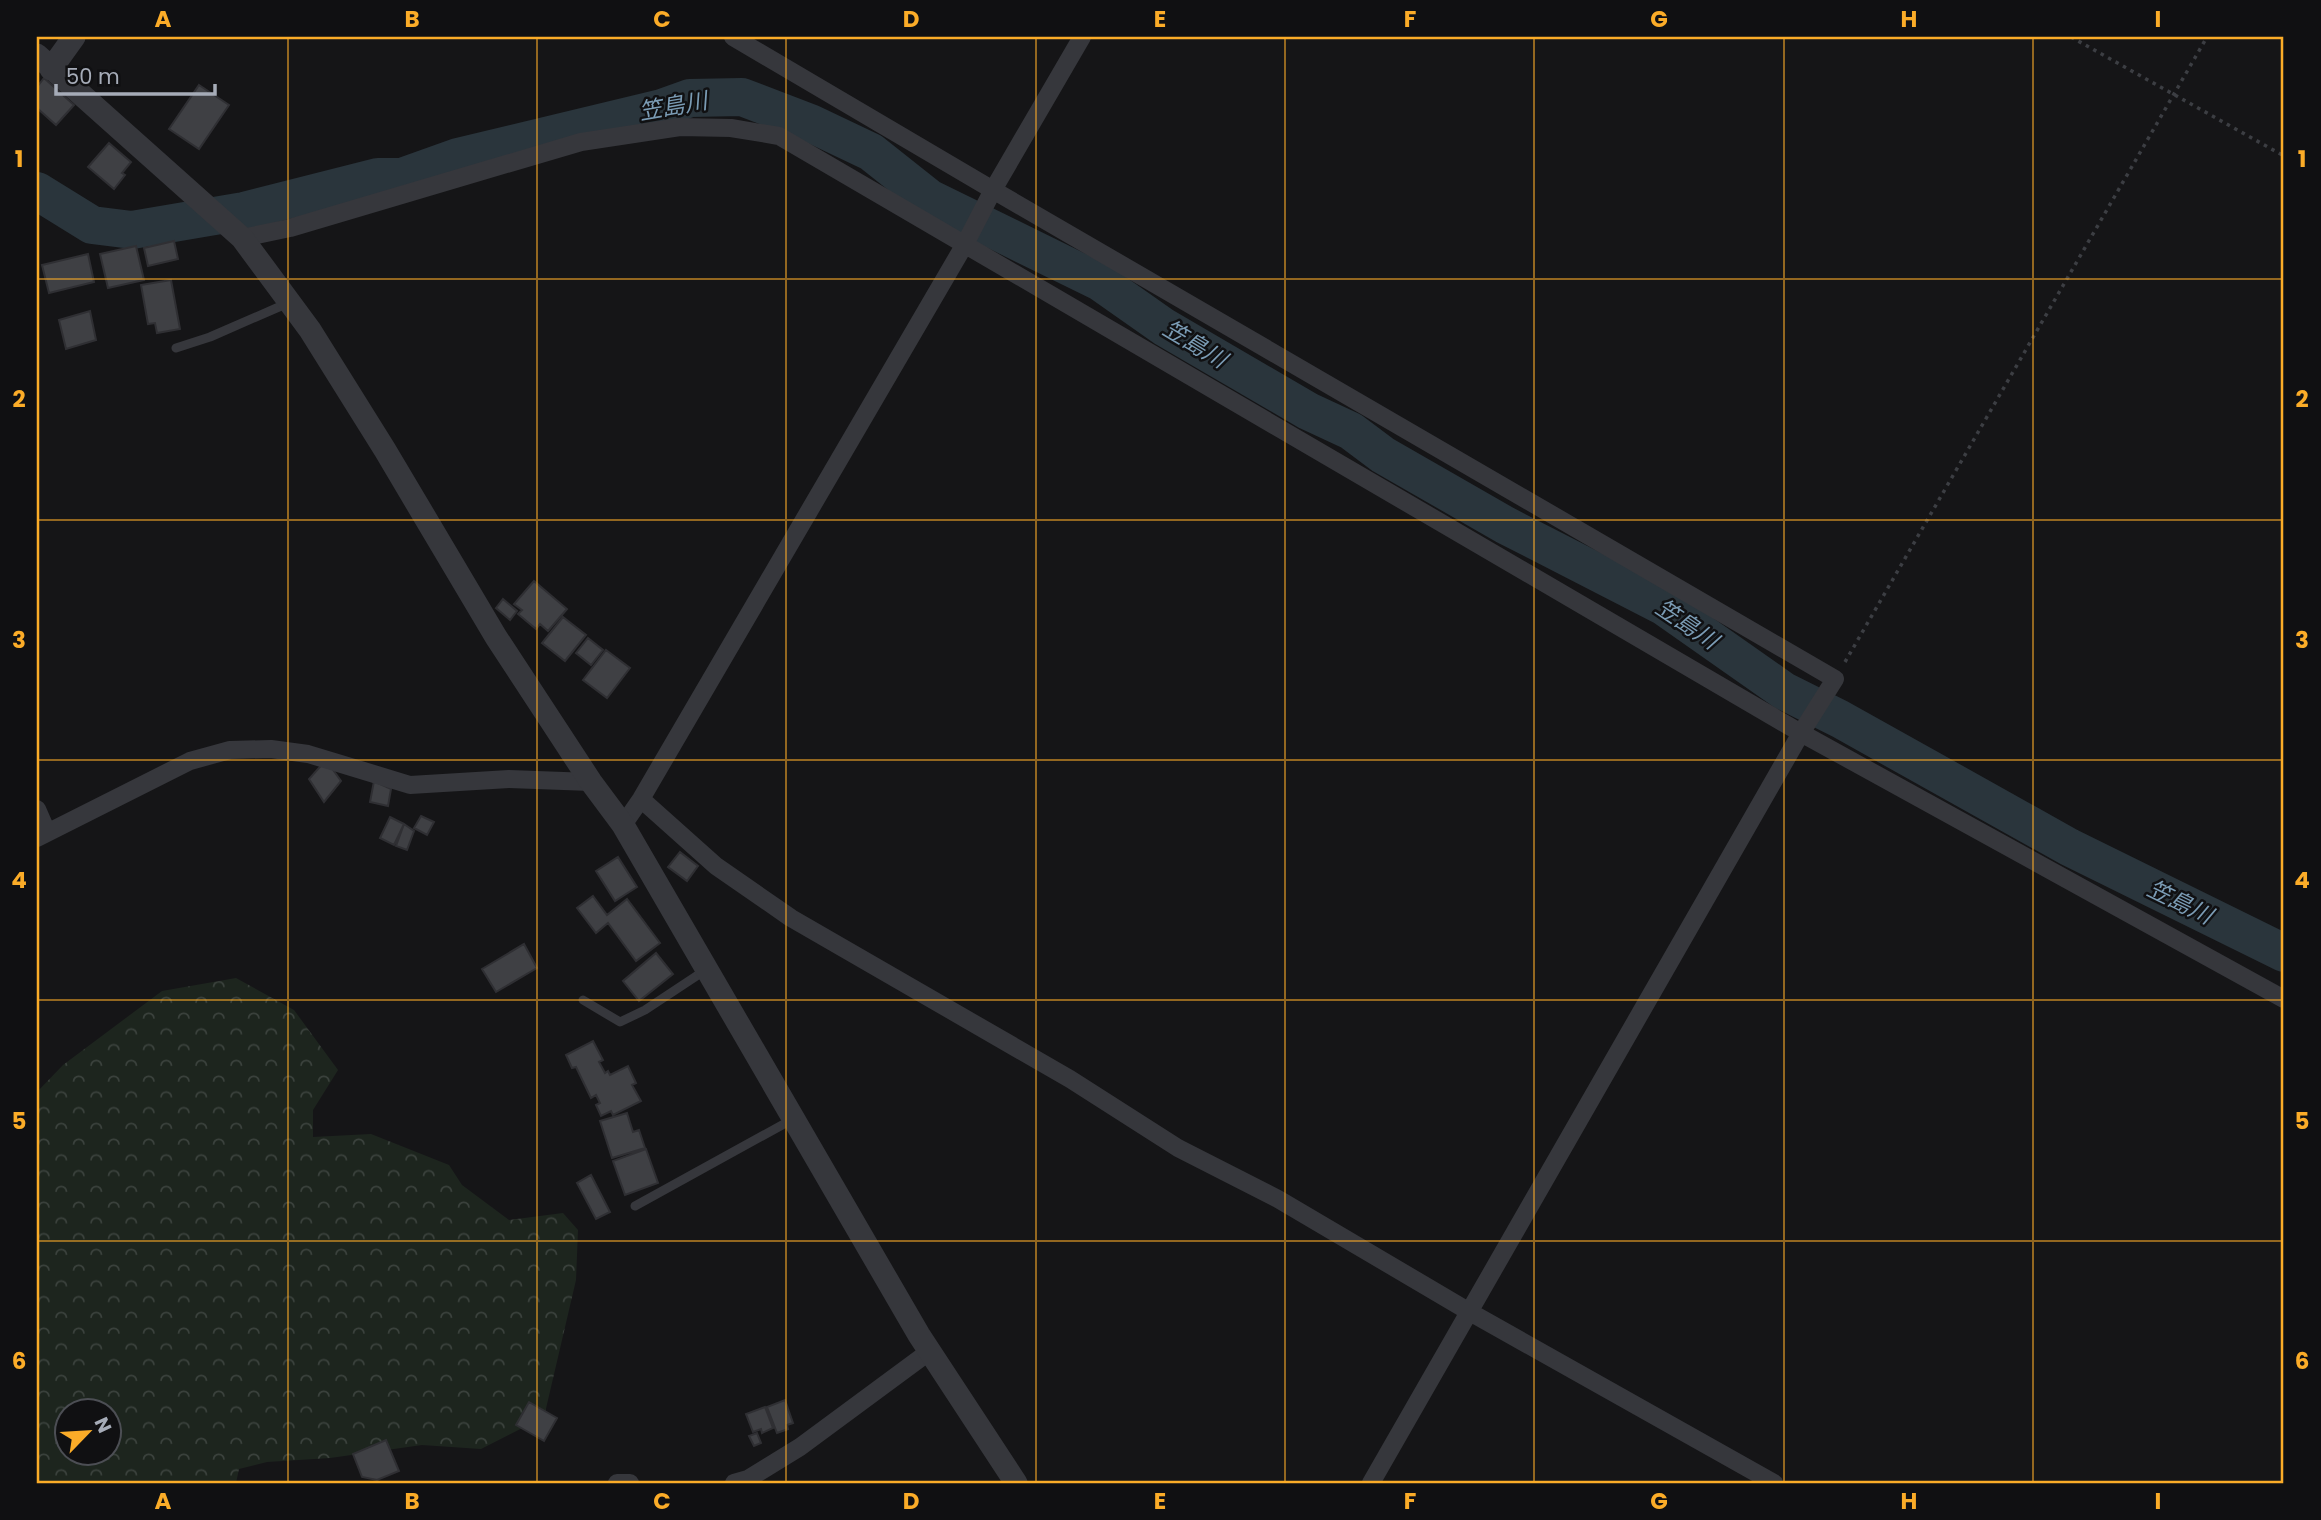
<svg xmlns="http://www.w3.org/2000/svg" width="2321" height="1520" font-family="Poppins,'Noto Sans JP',sans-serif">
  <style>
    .forest { fill: url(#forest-crowns); fill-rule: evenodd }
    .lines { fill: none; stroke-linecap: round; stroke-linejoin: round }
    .river { stroke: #2a353c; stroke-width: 38 }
    .building { fill: #3f4044; stroke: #2f2f33; stroke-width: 2 }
    .path { stroke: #3c3e43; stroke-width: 3.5; stroke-dasharray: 3.5 5; stroke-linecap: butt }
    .service { stroke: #36373c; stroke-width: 9 }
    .minor { stroke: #36373c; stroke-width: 18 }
    .tertiary { stroke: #36373c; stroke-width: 23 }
    .grid { fill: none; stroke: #fbac28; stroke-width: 2; stroke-opacity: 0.55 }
    .labels { text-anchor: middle; stroke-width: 5; stroke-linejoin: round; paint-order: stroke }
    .water-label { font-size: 23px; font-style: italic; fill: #7b9cb5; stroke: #101012 }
    .neatline { fill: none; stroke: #fbac28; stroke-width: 2.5 }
    .grid-label { font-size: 23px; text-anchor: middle; font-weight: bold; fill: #fbac28 }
  </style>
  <defs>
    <pattern id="forest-crowns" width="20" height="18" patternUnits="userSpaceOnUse" patternTransform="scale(1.75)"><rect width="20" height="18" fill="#1d251e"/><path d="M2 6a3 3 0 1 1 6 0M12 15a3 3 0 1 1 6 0" fill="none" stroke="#3b423d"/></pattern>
  </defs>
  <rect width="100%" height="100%" fill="#151517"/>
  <!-- forest -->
  <path class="forest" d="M236,978L294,1010L338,1070L313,1110V1137L371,1134L449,1165L462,1185L509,1220L563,1213L578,1230L576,1280L544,1417L481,1449L422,1445L330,1458L267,1462L239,1469L236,1483H37V1092L63,1065L162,991ZM66,1412H108V1454H66Z"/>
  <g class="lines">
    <!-- river -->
    <path class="river" d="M37,191L92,225L132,230L244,211L378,177H402L458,157L662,108L690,98L742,97L810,123L871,152L929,198L1100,282L1164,327L1308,411L1351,431L1383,455L1505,525L1663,606L1784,691L1840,719L2069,847L2284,953"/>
  </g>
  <!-- building -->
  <path class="building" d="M44,78L74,105L56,125L37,108V87Z
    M199,85L229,105L199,149L169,129Z
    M109,143L131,162L122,173L125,175L114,189L88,167Z
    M174,241L178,259L148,266L144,248Z
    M136,246L144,280L108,288L100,254Z
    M88,254L94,282L49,293L42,265Z
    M171,280L180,329L157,333L155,323L148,324L141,285Z
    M90,311L96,340L66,349L59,320Z
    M534,581L567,609L548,631L540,624L536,629L518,614L522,610L514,604Z
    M503,599L517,611L510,620L496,608Z
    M563,617L586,635L565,661L542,643Z
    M588,638L603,650L591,665L576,653Z
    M606,650L630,668L607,698L583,680Z
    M326,760L341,781L324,802L309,779Z
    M374,781L391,789L388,806L370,802Z
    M421,816L434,822L427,835L414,828Z
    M390,817L404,824L394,845L380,838Z
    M404,824L414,831L407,850L396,846Z
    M680,852L698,866L687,881L668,867Z
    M618,857L637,887L615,901L596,871Z
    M593,896L607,915L627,899L660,943L636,961L608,923L596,933L577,908Z
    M524,944L537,968L496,992L482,969Z
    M656,953L673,974L639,1001L623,981Z
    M593,1041L603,1060L599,1062L605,1073L608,1071L610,1075L628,1066L636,1083L632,1085L641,1101L613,1115L611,1111L601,1116L596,1105L600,1103L596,1095L591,1098L576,1067L572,1068L566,1055Z
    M627,1113L633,1132L639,1130L645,1148L612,1158L600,1121Z
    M646,1149L658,1183L625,1195L613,1161Z
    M591,1175L610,1212L596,1219L577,1183Z
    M785,1400L793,1423L787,1425L788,1429L777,1433L767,1407Z
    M529,1402L557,1418L544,1441L516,1425Z
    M765,1407L773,1428L762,1433L761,1429L753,1432L746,1414Z
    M757,1433L761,1443L754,1446L749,1436Z
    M386,1440L399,1471L377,1480L362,1477L353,1454Z"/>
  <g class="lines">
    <!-- path -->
    <path class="path" d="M2071,37L2284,156
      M1845,662L2207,37"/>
    <!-- service -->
    <path class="service" d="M176,348L210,337L288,303
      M583,1000L620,1022L645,1010L707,969
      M635,1206L793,1119"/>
    <!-- minor -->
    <path class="minor" d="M733,37L993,190L1835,679L1801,733L1371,1483
      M242,238L290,228L581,142L680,127L731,128L779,136L1801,733L2284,999
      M641,799L716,866L791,918L1070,1079L1178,1148L1278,1199L1468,1311L1774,1483
      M37,809L47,832
      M623,825L641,799L965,244L993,190L1082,37
      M37,838L190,761L230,750L271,749L308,754L410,785L509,779L591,782
      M617,1483H630
      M734,1483L748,1479L800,1447L930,1351"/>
    <!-- tertiary -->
    <path class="tertiary" d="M37,55L242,238L310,330L385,450L496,637L591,782L623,825L919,1335L1016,1483
      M51,69L74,37"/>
  </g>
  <!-- grid -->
  <path class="grid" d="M288,37V1483M537,37V1483M786,37V1483M1036,37V1483M1285,37V1483M1534,37V1483M1784,37V1483M2033,37V1483M37,279H2284M37,520H2284M37,760H2284M37,1000H2284M37,1241H2284"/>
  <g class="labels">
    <!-- water labels -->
    <g class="water-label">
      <text transform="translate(673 106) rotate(-10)" y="8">笠島川</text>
      <text transform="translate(1195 344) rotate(31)" y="8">笠島川</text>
      <text transform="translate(1687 624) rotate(34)" y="8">笠島川</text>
      <text transform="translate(2180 902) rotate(26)" y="8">笠島川</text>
    </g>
  </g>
  <!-- border -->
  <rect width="2321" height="1520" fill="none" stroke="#101012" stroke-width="77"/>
  <!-- north arrow -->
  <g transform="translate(88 1432) rotate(65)"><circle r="33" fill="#101012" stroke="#4c4e54" stroke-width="2"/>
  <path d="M0-5L12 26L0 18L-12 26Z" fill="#fbac28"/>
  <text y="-10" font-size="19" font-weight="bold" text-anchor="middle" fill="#a6acb8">N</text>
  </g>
  <!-- scale -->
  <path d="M56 84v10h159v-10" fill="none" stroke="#a6acb8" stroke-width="3.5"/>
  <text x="66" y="84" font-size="21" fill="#a6acb8" stroke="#101012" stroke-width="5" paint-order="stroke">50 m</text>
  <rect x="38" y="38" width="2244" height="1444" class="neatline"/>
  <g class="grid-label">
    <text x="163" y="27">A</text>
    <text x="412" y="27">B</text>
    <text x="662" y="27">C</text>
    <text x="911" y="27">D</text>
    <text x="1160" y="27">E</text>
    <text x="1410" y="27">F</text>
    <text x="1659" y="27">G</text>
    <text x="1909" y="27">H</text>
    <text x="2158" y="27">I</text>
    <text x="19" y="167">1</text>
    <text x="2302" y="167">1</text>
    <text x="19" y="407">2</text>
    <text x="2302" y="407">2</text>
    <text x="19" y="648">3</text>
    <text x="2302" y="648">3</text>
    <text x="19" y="888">4</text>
    <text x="2302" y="888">4</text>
    <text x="19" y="1129">5</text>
    <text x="2302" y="1129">5</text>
    <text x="19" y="1369">6</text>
    <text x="2302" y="1369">6</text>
    <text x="163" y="1509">A</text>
    <text x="412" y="1509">B</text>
    <text x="662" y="1509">C</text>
    <text x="911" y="1509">D</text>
    <text x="1160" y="1509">E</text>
    <text x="1410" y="1509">F</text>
    <text x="1659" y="1509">G</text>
    <text x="1909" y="1509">H</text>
    <text x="2158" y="1509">I</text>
  </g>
</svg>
